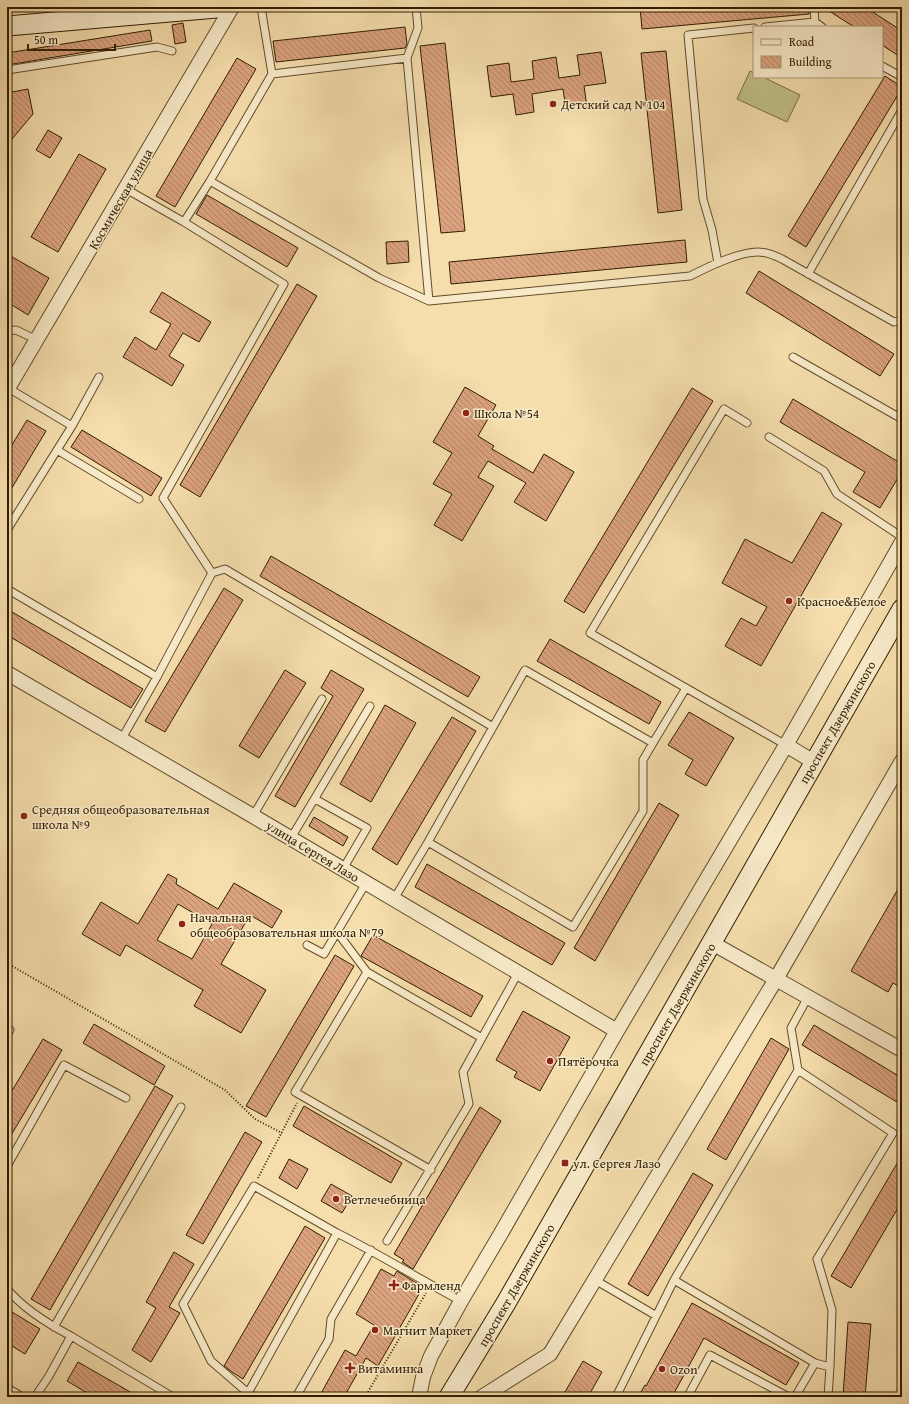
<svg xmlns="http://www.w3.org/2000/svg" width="909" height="1404" font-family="'Gentium Book Plus',serif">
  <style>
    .pitch { fill: #c1c086; stroke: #796e44 }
    .building { fill: url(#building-back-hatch); stroke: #311d01; fill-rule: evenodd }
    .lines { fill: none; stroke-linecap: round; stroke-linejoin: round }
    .service-casing { stroke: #624d2c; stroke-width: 9 }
    .minor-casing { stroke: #624d2c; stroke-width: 16 }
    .secondary-casing { stroke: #311d01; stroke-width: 21 }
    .path { stroke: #311d01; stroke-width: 2; stroke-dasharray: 1 2; stroke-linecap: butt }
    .service { stroke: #f8eac9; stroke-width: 7 }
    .minor { stroke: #f8eac9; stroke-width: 14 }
    .secondary { stroke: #f8eac9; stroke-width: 19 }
    .poi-dot { fill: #8f2418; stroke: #f8eac9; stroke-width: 1.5 }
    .labels { text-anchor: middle; stroke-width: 3; stroke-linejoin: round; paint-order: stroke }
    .poi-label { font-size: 13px; fill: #311d01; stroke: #f8eac9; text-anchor: start }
    .street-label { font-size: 13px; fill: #311d01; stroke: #f8eac9 }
  </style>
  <defs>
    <pattern id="building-back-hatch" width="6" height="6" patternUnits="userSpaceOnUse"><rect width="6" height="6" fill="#daa27e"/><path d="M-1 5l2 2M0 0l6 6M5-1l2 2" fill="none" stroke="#b18365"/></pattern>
  </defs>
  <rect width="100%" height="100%" fill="#f5deac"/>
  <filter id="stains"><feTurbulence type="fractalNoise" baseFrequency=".005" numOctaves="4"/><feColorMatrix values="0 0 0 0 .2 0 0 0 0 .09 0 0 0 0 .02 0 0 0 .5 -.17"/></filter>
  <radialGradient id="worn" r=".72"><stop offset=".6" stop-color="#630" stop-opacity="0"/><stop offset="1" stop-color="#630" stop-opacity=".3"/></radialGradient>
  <!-- pitch -->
  <path class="pitch" d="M750,71L754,73V77H763L800,95L787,122L737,99Z"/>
  <!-- building -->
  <path class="building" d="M640,7H809V14L642,29Z
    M823,7H865L902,31V58L882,45V27H854Z
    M183,23L186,42L175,44L172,25Z
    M405,27L407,44L405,48L276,62L273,41Z
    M150,30L152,41L7,65V53Z
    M445,43L465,231L441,233L420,46Z
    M666,51L682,210L658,213L641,53Z
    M601,52L606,83L584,86L587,107L566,110L563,89L532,94L534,112L516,115L513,94L491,97L487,66L509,63L511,82L534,79L532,61L556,57L559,78L580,75L577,55Z
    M237,58L256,69L175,207L156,196Z
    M885,76L902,87V88L806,247L788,236Z
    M28,89L33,114L7,145V93Z
    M48,130L62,138L50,158L36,150Z
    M79,154L106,169L58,252L31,237Z
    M207,195L298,248L287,267L196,214Z
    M685,240L687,262L451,284L449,262Z
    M408,241L409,262L387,264L386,242Z
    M7,254L49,278L28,315L7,302Z
    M759,271L894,354L880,376L746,293Z
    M297,284L317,296L200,497L180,485Z
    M162,292L211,322L199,342L183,333L169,356L184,365L172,386L123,357L135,337L156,350L171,324L150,312Z
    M465,387L496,405L478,436L494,446L492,449L533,473L544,454L574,472L546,521L514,502L526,483L488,461L478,477L494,486L462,541L434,525L452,494L433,484L452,453L433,442Z
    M692,388L713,401L584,613L564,601Z
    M793,399L902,464V471L880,508L853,492L865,472L780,422Z
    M27,420L46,431L7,496V453Z
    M82,430L162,478L151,496L71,447Z
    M822,512L842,524L761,666L725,646L741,618L756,626L767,607L722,583L745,539L792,563Z
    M271,556L480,677L468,697L260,576Z
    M224,588L243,600L165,732L145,721Z
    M7,609L143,689L131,708L7,635Z
    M550,639L661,702L649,724L537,661Z
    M285,670L306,683L259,758L239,746Z
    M331,670L364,689L295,807L275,796L333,696L321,688Z
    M385,705L416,723L371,802L340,784Z
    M689,712L734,738L706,786L685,774L693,760L668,745Z
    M452,717L476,731L397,865L372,849Z
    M659,803L679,815L595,961L574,948Z
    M314,817L348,837L343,846L309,826Z
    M427,864L565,943L552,965L415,887Z
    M168,874L177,879L176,884L218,909L234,883L282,911L272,928L250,915L221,964L266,990L241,1033L194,1006L203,990L126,945L120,956L82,934L101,902L138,924ZM178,904L212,924L192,959L157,940Z
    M902,882V988L893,983L888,992L851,971Z
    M373,935L483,996L471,1017L361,956Z
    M335,955L354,966L266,1117L246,1106Z
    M523,1011L570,1037L540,1091L514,1077L517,1072L496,1060Z
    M94,1024L165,1066L154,1085L83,1043Z
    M814,1025L902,1078V1105L802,1045Z
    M771,1038L789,1049L726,1160L707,1149Z
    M43,1039L62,1050L7,1142V1099Z
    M155,1086L173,1096L50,1310L31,1299Z
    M304,1106L402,1163L391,1183L293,1126Z
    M480,1107L501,1121L413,1269L402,1262L404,1260L394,1254Z
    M245,1132L262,1142L203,1244L186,1235Z
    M902,1155V1201L851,1288L831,1276Z
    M289,1159L308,1169L297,1189L279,1178Z
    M693,1173L713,1185L648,1296L628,1284Z
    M331,1184L352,1196L342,1213L321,1201Z
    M305,1226L325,1238L243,1379L232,1372L224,1366Z
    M174,1252L194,1264L169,1307L180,1313L151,1362L132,1350L156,1308L146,1302Z
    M381,1269L394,1276L397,1271L423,1287L378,1366L366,1358L344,1397H319L345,1350L356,1356L374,1325L356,1314Z
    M692,1303L799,1363L786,1385L704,1338L672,1397H638L645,1385L646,1386Z
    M7,1309L40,1329L25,1354L7,1343Z
    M848,1322L871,1324L865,1397H843Z
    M583,1361L602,1372L588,1397H562Z
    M78,1362L139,1397H94L67,1381Z"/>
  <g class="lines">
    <defs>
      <path id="service" d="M261,7L272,74L407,58L429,301
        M815,22L822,27
        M765,27L815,22L814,7
        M407,58L418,28L416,7
        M882,66L902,77
        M7,70L157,47L172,51
        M272,74L210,181L379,278L429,301L690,276C708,267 738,252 758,252C767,252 774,255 782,259L894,322L902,320
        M126,189L184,222L284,284L163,498L212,573
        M184,222L210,181
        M718,263L712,230L703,199L688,35L754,28
        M808,274L902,110
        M7,331L16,330L37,340
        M793,357L902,419
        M72,426L99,377
        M769,437L824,471L837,494L902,537
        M57,450L139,499
        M7,530L72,426L8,388
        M7,589L157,677
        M686,688L590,633L724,409L747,423
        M493,727L525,670L653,743L686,688L786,745
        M121,740L157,677L212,573L225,569L493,727L428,842L394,899
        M315,799L367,828L343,869
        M253,816L322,699
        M291,838L370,706
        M428,842L573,927L643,811V760L653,743
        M366,883L337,932L367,972
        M307,945L324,954L337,932
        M808,997L791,1028L798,1070L893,1133L817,1259L832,1310L830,1367
        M7,1027L10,1030L7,1035
        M798,1070L674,1280L815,1363
        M7,1166L64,1065L126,1098
        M431,1170L295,1092L367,972L482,1038
        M337,1233C379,1254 419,1279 461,1301
        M387,1241L469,1104L463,1072L518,973
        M595,1280L655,1315
        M7,1289C24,1309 48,1324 71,1336
        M54,1327L181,1107
        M248,1393L337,1233L254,1186L183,1304L211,1361L248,1393L255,1397
        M35,1397L49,1376L71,1336L173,1397
        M296,1397L329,1339L331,1319L371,1250
        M616,1397L674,1280
        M690,1397L688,1396L710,1355L789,1397
        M795,1397L815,1363L830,1367L828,1397"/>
      <path id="minor" d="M7,390L232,7
        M7,673L253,816L617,1031
        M786,745L814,762
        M712,943L902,1050
        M7,1392L16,1397
        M419,1397L423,1377L431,1356L461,1301L500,1235L617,1031L786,745L902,542
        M482,1397L550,1354L776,979L902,761"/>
      <path id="secondary" d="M7,26L228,7
        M449,1397L506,1303L902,609"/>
    </defs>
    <!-- service casing -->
    <use href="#service" class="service-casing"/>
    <!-- minor casing -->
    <use href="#minor" class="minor-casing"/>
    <!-- secondary casing -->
    <use href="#secondary" class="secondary-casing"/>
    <!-- path -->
    <path class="path" d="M7,963L225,1090L255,1119L282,1133
      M258,1178L297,1103
      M365,1397L426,1293"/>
    <!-- service -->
    <use href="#service" class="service"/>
    <!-- minor -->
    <use href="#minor" class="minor"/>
    <!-- secondary -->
    <use href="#secondary" class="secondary"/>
  </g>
  <!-- markers -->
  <g class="poi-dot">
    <circle cx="553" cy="104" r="4"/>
    <circle cx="466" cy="413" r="4"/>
    <circle cx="789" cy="601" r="4"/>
    <circle cx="24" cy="816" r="4"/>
    <circle cx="182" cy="924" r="4"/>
    <circle cx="550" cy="1061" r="4"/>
    <rect x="561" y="1159" width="8" height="8" rx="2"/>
    <circle cx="336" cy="1199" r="4"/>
    <path d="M392 1279h4v4h4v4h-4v4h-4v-4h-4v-4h4z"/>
    <circle cx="375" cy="1330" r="4"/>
    <path d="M348 1362h4v4h4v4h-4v4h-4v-4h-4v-4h4z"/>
    <circle cx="662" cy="1369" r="4"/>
  </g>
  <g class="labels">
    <!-- poi labels -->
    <g class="poi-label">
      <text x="561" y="109">Детский сад №104</text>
      <text x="474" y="418">Школа №54</text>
      <text x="797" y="606">Красное&amp;Белое</text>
      <text x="32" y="814">Средняя общеобразовательная<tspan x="32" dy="15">школа №9</tspan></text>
      <text x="190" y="922">Начальная<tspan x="190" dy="15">общеобразовательная школа №79</tspan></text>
      <text x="558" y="1066">Пятёрочка</text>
      <text x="573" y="1168">ул. Сергея Лазо</text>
      <text x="344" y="1204">Ветлечебница</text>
      <text x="402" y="1290">Фармленд</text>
      <text x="383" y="1335">Магнит Маркет</text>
      <text x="358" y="1373">Витаминка</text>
      <text x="670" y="1374">Ozon</text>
    </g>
    <!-- street labels -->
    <g class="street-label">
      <text transform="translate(120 199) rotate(-60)" y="5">Космическая улица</text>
      <text transform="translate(837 722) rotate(-60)" y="5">проспект Дзержинского</text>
      <text transform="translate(313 851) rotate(31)" y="5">улица Сергея Лазо</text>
      <text transform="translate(677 1004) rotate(-60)" y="5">проспект Дзержинского</text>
      <text transform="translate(516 1285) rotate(-60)" y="5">проспект Дзержинского</text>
    </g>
  </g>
  <!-- margin -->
  <rect width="909" height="1404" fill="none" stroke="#f5deac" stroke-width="24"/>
  <rect x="8" y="8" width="893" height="1388" fill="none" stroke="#311d01" stroke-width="2"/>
  <rect x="12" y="12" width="885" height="1380" fill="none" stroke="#311d01"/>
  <!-- legend -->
  <rect x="753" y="26" width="130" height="52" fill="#f8eac9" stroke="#a89879"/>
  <rect x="761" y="39" width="20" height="6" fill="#f8eac9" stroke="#a89879"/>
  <text x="789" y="46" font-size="12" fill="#311d01">Road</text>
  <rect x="761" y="56" width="20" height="12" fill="url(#building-back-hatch)" stroke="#a89879"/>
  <text x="789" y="66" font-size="12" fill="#311d01">Building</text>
  <!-- scale -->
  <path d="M28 44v6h87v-6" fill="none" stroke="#311d01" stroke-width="2"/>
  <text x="34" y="44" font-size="12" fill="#311d01" stroke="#f8eac9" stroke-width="3" paint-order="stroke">50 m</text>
  <rect width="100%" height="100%" filter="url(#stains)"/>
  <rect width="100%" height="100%" fill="url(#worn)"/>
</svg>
